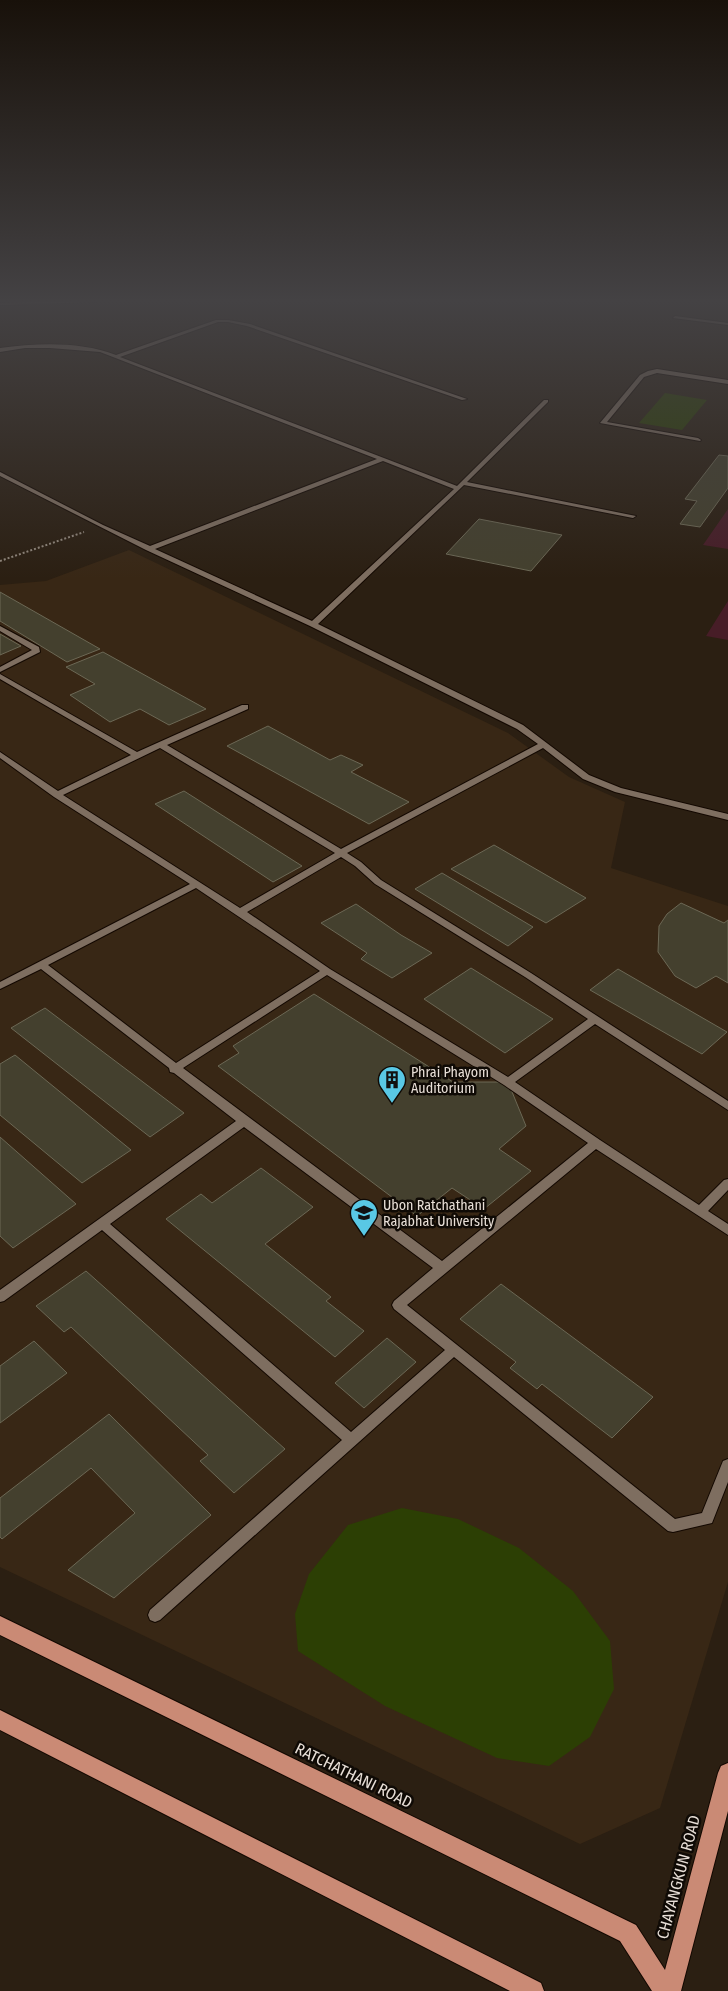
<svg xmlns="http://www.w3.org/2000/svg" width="728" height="1991" font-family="'Fira Sans Condensed',sans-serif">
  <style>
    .built { fill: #382715 }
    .green { fill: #471d27 }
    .water { fill: #2c3f04 }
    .building { fill: #44402e; stroke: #6c6855 }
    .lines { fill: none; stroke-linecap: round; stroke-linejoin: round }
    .lane-casing { stroke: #130801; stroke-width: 2 }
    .primary-casing { stroke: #130801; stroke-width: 2 }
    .path { stroke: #90867b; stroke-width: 2; stroke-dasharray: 2 2; stroke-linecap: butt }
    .lane { fill: #7e6e60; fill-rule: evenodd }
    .primary { fill: #ca8a75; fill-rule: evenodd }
    .labels { text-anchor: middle; stroke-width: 5; stroke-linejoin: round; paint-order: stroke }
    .poi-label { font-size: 14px; fill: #e8dfd7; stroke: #0f0a05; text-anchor: start }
    .near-street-label { font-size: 16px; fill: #e8dfd7; stroke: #0f0a05 }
  </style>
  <rect width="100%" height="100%" fill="#2b1f12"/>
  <!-- built -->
  <path class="built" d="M129,550L508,733L569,777L625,802L611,868L728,906V1582L660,1808L580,1844L0,1567V585L46,581Z"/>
  <!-- green -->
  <path class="green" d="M728,509V549L703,545Z
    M728,601V640L706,636Z"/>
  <!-- water -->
  <path class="water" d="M665,393L707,400L682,430L639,423Z
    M402,1508L458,1519L519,1548L573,1591L610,1641L614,1689L590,1737L549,1766L497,1758L385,1706L298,1651L295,1614L309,1574L348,1525Z"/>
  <!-- building -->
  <path class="building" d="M719,455L728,456V488L700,527L680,524L697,501L685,499Z
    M479,519L562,535L531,571L446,554Z
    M0,592L100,649L67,662L0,621Z
    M0,634L21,646L0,655Z
    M103,652L206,709L169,725L140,709L110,722L70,695L95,684L66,667Z
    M268,726L330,760L341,755L363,765L351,772L409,802L369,824L227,746Z
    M184,791L302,866L273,882L155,804Z
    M494,845L586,898L546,923L451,869Z
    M442,873L533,927L508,946L415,889Z
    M681,903L724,923L728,920V983L716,976L696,988L675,976L658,952L659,926L667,914Z
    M356,904L401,935L432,953L392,978L361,959L367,953L321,923Z
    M471,968L553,1019L505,1053L424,999Z
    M618,969L727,1032L702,1054L590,990Z
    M314,994L453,1082H508L526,1126L499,1149L531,1171L484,1209L452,1188L417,1216L218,1066L239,1053L233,1046Z
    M45,1008L184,1113L150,1137L11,1028Z
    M15,1055L131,1150L82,1183L0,1115V1064Z
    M0,1137L76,1204L13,1248L0,1236Z
    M261,1168L313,1207L265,1244L331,1297L326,1301L364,1331L335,1357L166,1219L201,1194L212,1203Z
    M86,1271L285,1449L234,1493L200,1461L208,1455L71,1327L64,1332L36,1306Z
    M501,1284L653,1397L612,1438L542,1384L537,1389L510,1368L516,1362L460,1319Z
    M387,1338L416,1362L364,1408L335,1383Z
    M34,1341L67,1373L0,1423V1366Z
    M109,1414L211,1515L114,1598L68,1570L135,1513L91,1468L2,1539L0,1537V1498Z"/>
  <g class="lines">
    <defs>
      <path id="lane" d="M61,301H96L94,302L0,305V303Z
        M675,316L728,323V325L673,318Z
        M216,320H228L250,324L467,399L462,400L247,326L228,322H218L120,357L457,486L544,400H548V402L467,482L636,516L633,518L464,485L318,624L523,725L589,775L621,788L728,814V820L615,792L583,779L543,748L347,853L361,862L381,880L531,973L728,1101V1110L595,1024L515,1082L600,1140L699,1205L724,1180L728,1179V1190L708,1211L728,1224V1235L596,1149L407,1305L675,1519L702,1513L723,1461L728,1459V1482L712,1523L673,1532L668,1531L454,1357L160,1620L155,1622L150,1620L148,1615L150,1610L342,1440L102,1230L4,1301L0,1302V1290L236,1121L174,1073L170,1072L169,1068L41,969L0,989V982L190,884L54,797L0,758V752L58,791L131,755L0,679V674L137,752L242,705H248V709L167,745L341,849L538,744L517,729L310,626L146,550L0,476V472L2,473L103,525L150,546L377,459L100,352L50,348H25L0,352V348C37,343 80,341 116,355ZM383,461L454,489L312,621L155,549ZM160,748L335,853L240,908L63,795ZM341,857L355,866L375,884L525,977L588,1019L508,1077L330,969L247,912ZM196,888L320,971L176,1063L48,965ZM327,975L504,1085L588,1143L442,1261L183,1068ZM244,1127L433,1268L394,1301L392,1305L394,1309L445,1350L351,1432L110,1224Z
        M657,369L728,380V384L657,373L644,377L607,422L698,438L701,440L700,441L600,423L640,375L648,371Z
        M0,626L39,647L40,652L0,672V667L32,650L0,631Z"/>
      <path id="primary" d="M0,1616L636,1925L665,1970L718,1773L721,1766L728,1763V1811L681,1991H652L620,1941L0,1635Z
        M0,1710L541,1983L544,1991H510L0,1730Z"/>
    </defs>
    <!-- lane casing -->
    <use href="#lane" class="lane-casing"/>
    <!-- primary casing -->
    <use href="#primary" class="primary-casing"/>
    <!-- path -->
    <path class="path" d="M0,561L84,532"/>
    <!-- lane -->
    <use href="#lane" class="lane"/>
    <!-- primary -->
    <use href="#primary" class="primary"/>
  </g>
  <!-- sky -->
  <linearGradient id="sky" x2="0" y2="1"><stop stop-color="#18110a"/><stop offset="0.52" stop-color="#444244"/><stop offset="1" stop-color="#444244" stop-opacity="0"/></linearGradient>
  <rect width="728" height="579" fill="url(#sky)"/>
  <!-- icons -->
  <defs>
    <symbol id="building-pin" viewBox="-11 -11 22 30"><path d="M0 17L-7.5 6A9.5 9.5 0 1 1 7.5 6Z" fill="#59c8e5" stroke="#0f0a05"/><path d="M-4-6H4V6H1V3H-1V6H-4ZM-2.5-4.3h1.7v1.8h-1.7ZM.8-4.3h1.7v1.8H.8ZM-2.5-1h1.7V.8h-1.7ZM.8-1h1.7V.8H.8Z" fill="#111"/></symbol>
    <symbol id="university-pin" viewBox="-11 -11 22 30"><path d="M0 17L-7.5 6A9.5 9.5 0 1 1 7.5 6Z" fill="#59c8e5" stroke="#0f0a05"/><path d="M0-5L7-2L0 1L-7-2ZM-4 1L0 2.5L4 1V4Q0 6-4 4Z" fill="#111"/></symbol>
  </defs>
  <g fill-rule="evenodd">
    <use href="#building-pin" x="376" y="1064" width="32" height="43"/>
    <use href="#university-pin" x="348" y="1197" width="32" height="43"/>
  </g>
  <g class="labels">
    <!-- poi labels -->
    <g class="poi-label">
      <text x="411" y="1077">Phrai Phayom<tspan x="411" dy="16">Auditorium</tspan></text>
      <text x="383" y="1210">Ubon Ratchathani<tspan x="383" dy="16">Rajabhat University</tspan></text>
    </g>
    <!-- near-street labels -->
    <g class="near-street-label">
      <text transform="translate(354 1775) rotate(26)" y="6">RATCHATHANI ROAD</text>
      <text transform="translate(678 1877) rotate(-75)" y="6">CHAYANGKUN ROAD</text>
    </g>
  </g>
</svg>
